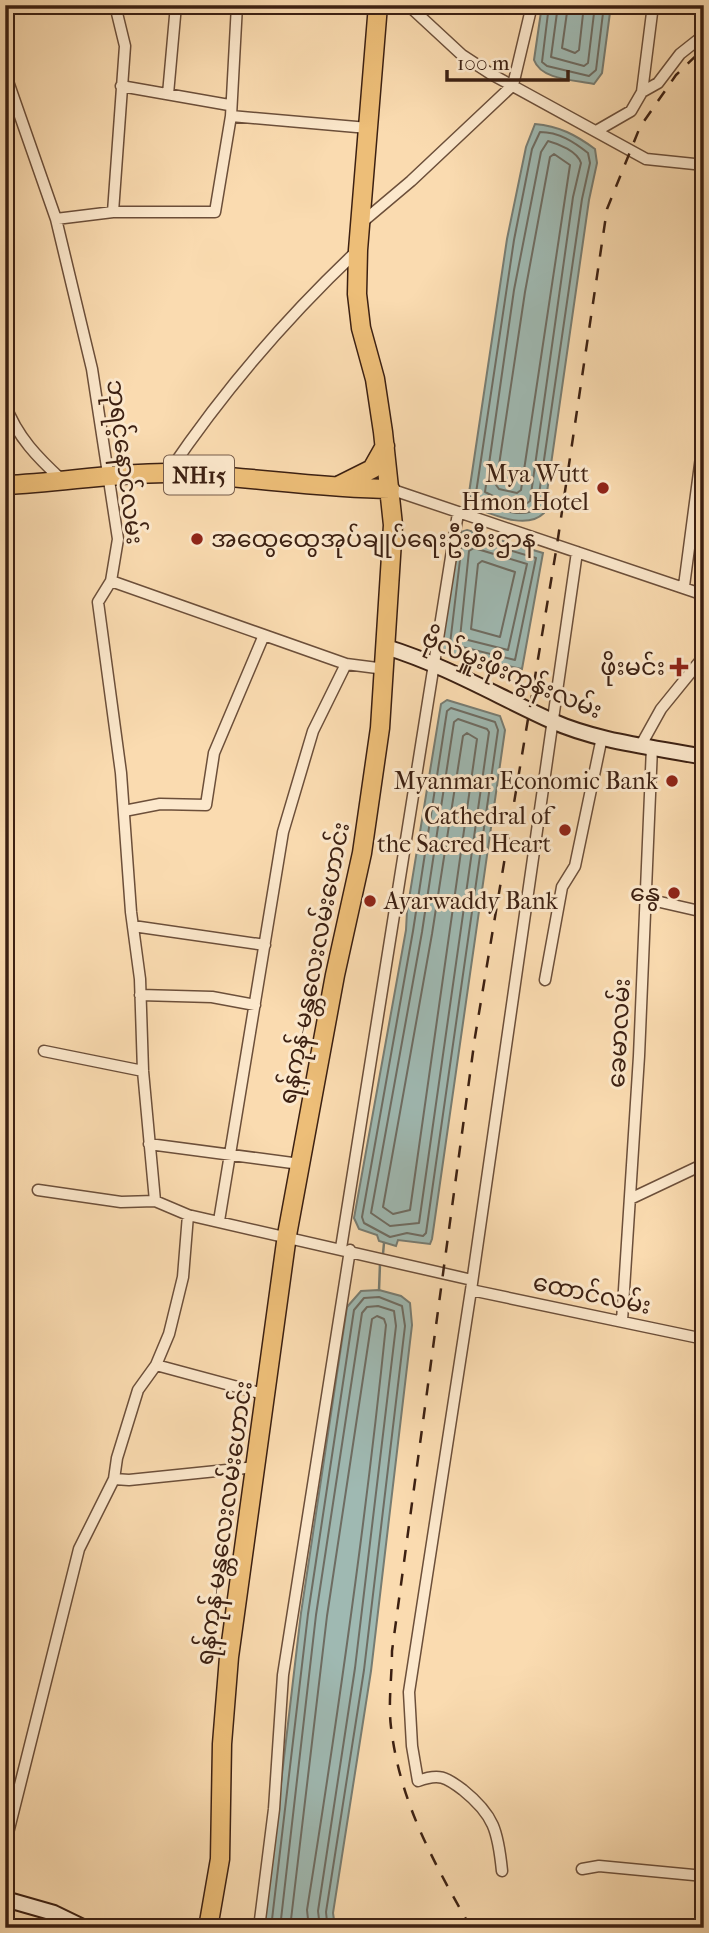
<svg xmlns="http://www.w3.org/2000/svg" width="709" height="1933" font-family="'IM FELL French Canon','Noto Sans Myanmar',serif">
  <style>
    .water { fill: #9fb9b2; stroke: #777c72; stroke-width: 2 }
    .lines { fill: none; stroke-linecap: round; stroke-linejoin: round }
    .shore { stroke: #6e6c62; stroke-width: 2 }
    .stream { stroke: #777c72; stroke-width: 2.5 }
    .street-casing { stroke: #6c4f3a; stroke-width: 13 }
    .secondary-casing { stroke: #3c2012; stroke-width: 18 }
    .highway-casing { stroke: #3c2012; stroke-width: 21 }
    .street { stroke: #fce8cc; stroke-width: 10 }
    .secondary { stroke: #fce8cc; stroke-width: 14 }
    .highway { stroke: #edbe78; stroke-width: 18 }
    .rail { stroke: #3c2012; stroke-width: 2.5; stroke-dasharray: 12 12; stroke-linecap: butt }
    .poi-dot { fill: #8f2418; stroke: #fce8cc; stroke-width: 2.5 }
    .labels { text-anchor: middle; stroke-width: 6; stroke-linejoin: round; paint-order: stroke }
    .shield { fill: #fce8cc; stroke: #765c4a; stroke-width: 2 }
    .shield-label { font-size: 23px; font-weight: bold; fill: #3c2012 }
    .street-label { font-size: 24px; fill: #3c2012; stroke: #fce8cc }
    .poi-label { font-size: 24px; fill: #3c2012; stroke: #fce8cc; text-anchor: end }
  </style>
  <rect width="100%" height="100%" fill="#fadbb0"/>
  <filter id="stains"><feTurbulence type="fractalNoise" baseFrequency=".00286" numOctaves="4"/><feColorMatrix values="0 0 0 0 .2 0 0 0 0 .09 0 0 0 0 .02 0 0 0 .5 -.17"/></filter>
  <radialGradient id="worn" r=".72"><stop offset=".6" stop-color="#630" stop-opacity="0"/><stop offset="1" stop-color="#630" stop-opacity=".3"/></radialGradient>
  <!-- water -->
  <path class="water" d="M542,5H611L602,73L594,84C575,80 541,80 534,60Z
    M535,124C559,126 576,135 595,149L597,163L589,200L544,513C527,530 494,515 475,508L469,493L507,239L526,147Z
    M467,530L543,553L522,669L445,652L442,648L455,541L458,533Z
    M447,700L500,716L505,730L432,1239L430,1244L398,1240L396,1246L379,1241L377,1235L359,1229L354,1218L406,930L407,911L441,704Z
    M379,1290L401,1296L410,1303L412,1325L371,1671L333,1913L334,1920L339,1924L362,1928H264L301,1613L347,1307L361,1291Z"/>
  <g class="lines">
    <!-- shore -->
    <path class="shore" d="M549,5L542,62L547,66L589,76L596,70L604,5
      M558,5L551,57L584,66L588,63L595,5
      M568,5L562,48L575,53L579,50L584,5
      M540,132C559,132 574,142 588,153L590,163L582,199L537,508C523,520 496,508 480,502L476,493L514,240L532,149Z
      M548,141C559,144 577,151 581,163L573,197L530,501L526,504L503,501L485,492L514,290L541,152Z
      M554,154L570,165L521,490L517,493L499,489L496,485L525,292L550,157Z
      M468,538L536,558L515,660L450,644L462,543Z
      M474,548L527,564L508,650L460,638L469,551Z
      M482,561L515,572L500,637L471,629L478,564Z
      M451,708L495,722L498,730L426,1233L423,1236L407,1233L390,1237L364,1223L362,1217L413,931L447,711Z
      M458,719L487,729L489,732L419,1223L390,1226L371,1213L422,932L454,722Z
      M467,733L477,739L410,1210L393,1214L383,1207L432,934L463,736Z
      M271,1928L308,1614L354,1310L364,1298L379,1297L402,1306L405,1326L364,1670L326,1912L327,1922L333,1928
      M280,1928L316,1615L362,1313L367,1307L378,1306L394,1311L396,1326L355,1668L318,1911L320,1928
      M290,1928L327,1616L372,1319L377,1316L384,1319L386,1325C366,1521 338,1716 307,1910L309,1928"/>
    <!-- stream -->
    <path class="stream" d="M383,1254L384,1243
      M379,1290L380,1264"/>
    <defs>
      <path id="street" d="M408,5L462,55L491,74L646,159L704,165
        M5,73L56,219L92,369L118,539L111,581L98,602L121,773L131,912L140,979L143,1071L155,1201
        M121,86L229,105
        M642,92L658,83L680,54L704,35
        M168,94L176,5
        M231,116L368,128
        M598,130L631,111L642,92L653,5
        M113,212L125,46L115,5
        M56,219L113,212H215L231,116L237,5
        M360,224L411,181L513,85L532,5
        M5,404C17,437 38,458 63,481
        M168,473C222,393 287,317 357,251
        M390,489L704,595
        M111,581L346,664L385,669
        M684,586L704,434
        M641,745L661,709L704,656
        M124,811L160,804L206,805L214,753L264,635
        M647,899L704,912
        M133,926L265,945
        M545,980L562,887L575,866L602,737
        M140,995L212,997L255,1005
        M44,1051L143,1071
        M149,1144L300,1164
        M38,1190L121,1202L155,1201L188,1215L472,1280
        M630,1199L704,1164
        M219,1221L283,832L313,731L346,664
        M341,1248L458,513
        M471,1290L704,1339
        M622,1321L639,1056L652,747
        M156,1365L267,1395
        M114,1479L129,1480L256,1467
        M5,1845L79,1549L114,1479L117,1458L138,1390L156,1365L169,1334L183,1277L188,1215
        M582,1869L599,1866L704,1876
        M502,1871C498,1831 494,1815 463,1790C446,1777 439,1773 418,1781L412,1746L409,1692L471,1290L577,552
        M259,1928L274,1809L283,1675L350,1250"/>
      <path id="secondary" d="M386,647C447,666 495,695 552,721C599,742 654,747 704,757
        M5,1899L54,1913L85,1928"/>
      <path id="highway" d="M5,485C60,483 116,472 171,473C244,476 317,488 390,489
        M340,485L372,469L385,446
        M208,1928L220,1859L222,1744L229,1657L287,1235L335,975L362,853L380,728L393,525L383,432L375,379L361,328L357,294L358,250L378,5"/>
    </defs>
    <!-- street casing -->
    <use href="#street" class="street-casing"/>
    <!-- secondary casing -->
    <use href="#secondary" class="secondary-casing"/>
    <!-- highway casing -->
    <use href="#highway" class="highway-casing"/>
    <!-- street -->
    <use href="#street" class="street"/>
    <!-- secondary -->
    <use href="#secondary" class="secondary"/>
    <!-- highway -->
    <use href="#highway" class="highway"/>
    <!-- rail -->
    <path class="rail" d="M471,1928C434,1863 400,1803 391,1727C388,1703 392,1676 392,1651L475,1037L557,545L607,209L640,127L676,75L704,48"/>
  </g>
  <!-- markers -->
  <g class="poi-dot">
    <circle cx="603" cy="488" r="7"/>
    <circle cx="197" cy="539" r="7"/>
    <path d="M675.5 656.5h7v7h7v7h-7v7h-7v-7h-7v-7h7z"/>
    <circle cx="672" cy="781" r="7"/>
    <circle cx="565" cy="830" r="7"/>
    <circle cx="674" cy="893" r="7"/>
    <circle cx="370" cy="901" r="7"/>
  </g>
  <g class="labels">
    <!-- shield labels -->
    <rect class="shield" x="164" y="455.5" width="70" height="39" rx="5"/>
    <g class="shield-label">
      <text x="199" y="483">NH15</text>
    </g>
    <!-- street labels -->
    <g class="street-label">
      <text transform="translate(125 462) rotate(83)" y="8">ဘုရင့်နောင်လမ်း</text>
      <text transform="translate(512 674) rotate(23)" y="8">ဗိုလ်မှူးဖိုးကွန်းလမ်း</text>
      <text transform="translate(314 963) rotate(-79)" y="8">ရန်ကုန်-မန္တလေးလမ်းဟောင်း</text>
      <text transform="translate(619 1033) rotate(-87)" y="8">ခေမာလမ်း</text>
      <text transform="translate(592 1294) rotate(12)" y="8">ထောင်လမ်း</text>
      <text transform="translate(224 1523) rotate(-82)" y="8">ရန်ကုန်-မန္တလေးလမ်းဟောင်း</text>
    </g>
    <!-- poi labels -->
    <g class="poi-label">
      <text x="589" y="482">Mya Wutt<tspan x="589" dy="28">Hmon Hotel</tspan></text>
      <text x="211" y="547" text-anchor="start">အထွေထွေအုပ်ချုပ်ရေးဦးစီးဌာန</text>
      <text x="665" y="675">ဖိုးမင်း</text>
      <text x="658" y="789">Myanmar Economic Bank</text>
      <text x="551" y="824">Cathedral of<tspan x="551" dy="28">the Sacred Heart</tspan></text>
      <text x="660" y="901">နွေ</text>
      <text x="384" y="909" text-anchor="start">Ayarwaddy Bank</text>
    </g>
  </g>
  <!-- margin -->
  <rect width="709" height="1933" fill="none" stroke="#fadbb0" stroke-width="28"/>
  <rect x="7" y="7" width="695" height="1919" fill="none" stroke="#3c2012" stroke-width="3.5"/>
  <rect x="14" y="14" width="681" height="1905" fill="none" stroke="#3c2012" stroke-width="2"/>
  <!-- scale -->
  <path d="M447 70v10h121v-10" fill="none" stroke="#3c2012" stroke-width="3.5"/>
  <text x="457" y="70" font-size="21" fill="#3c2012" stroke="#fce8cc" stroke-width="5" paint-order="stroke">100 m</text>
  <rect width="100%" height="100%" filter="url(#stains)"/>
  <rect width="100%" height="100%" fill="url(#worn)"/>
</svg>
